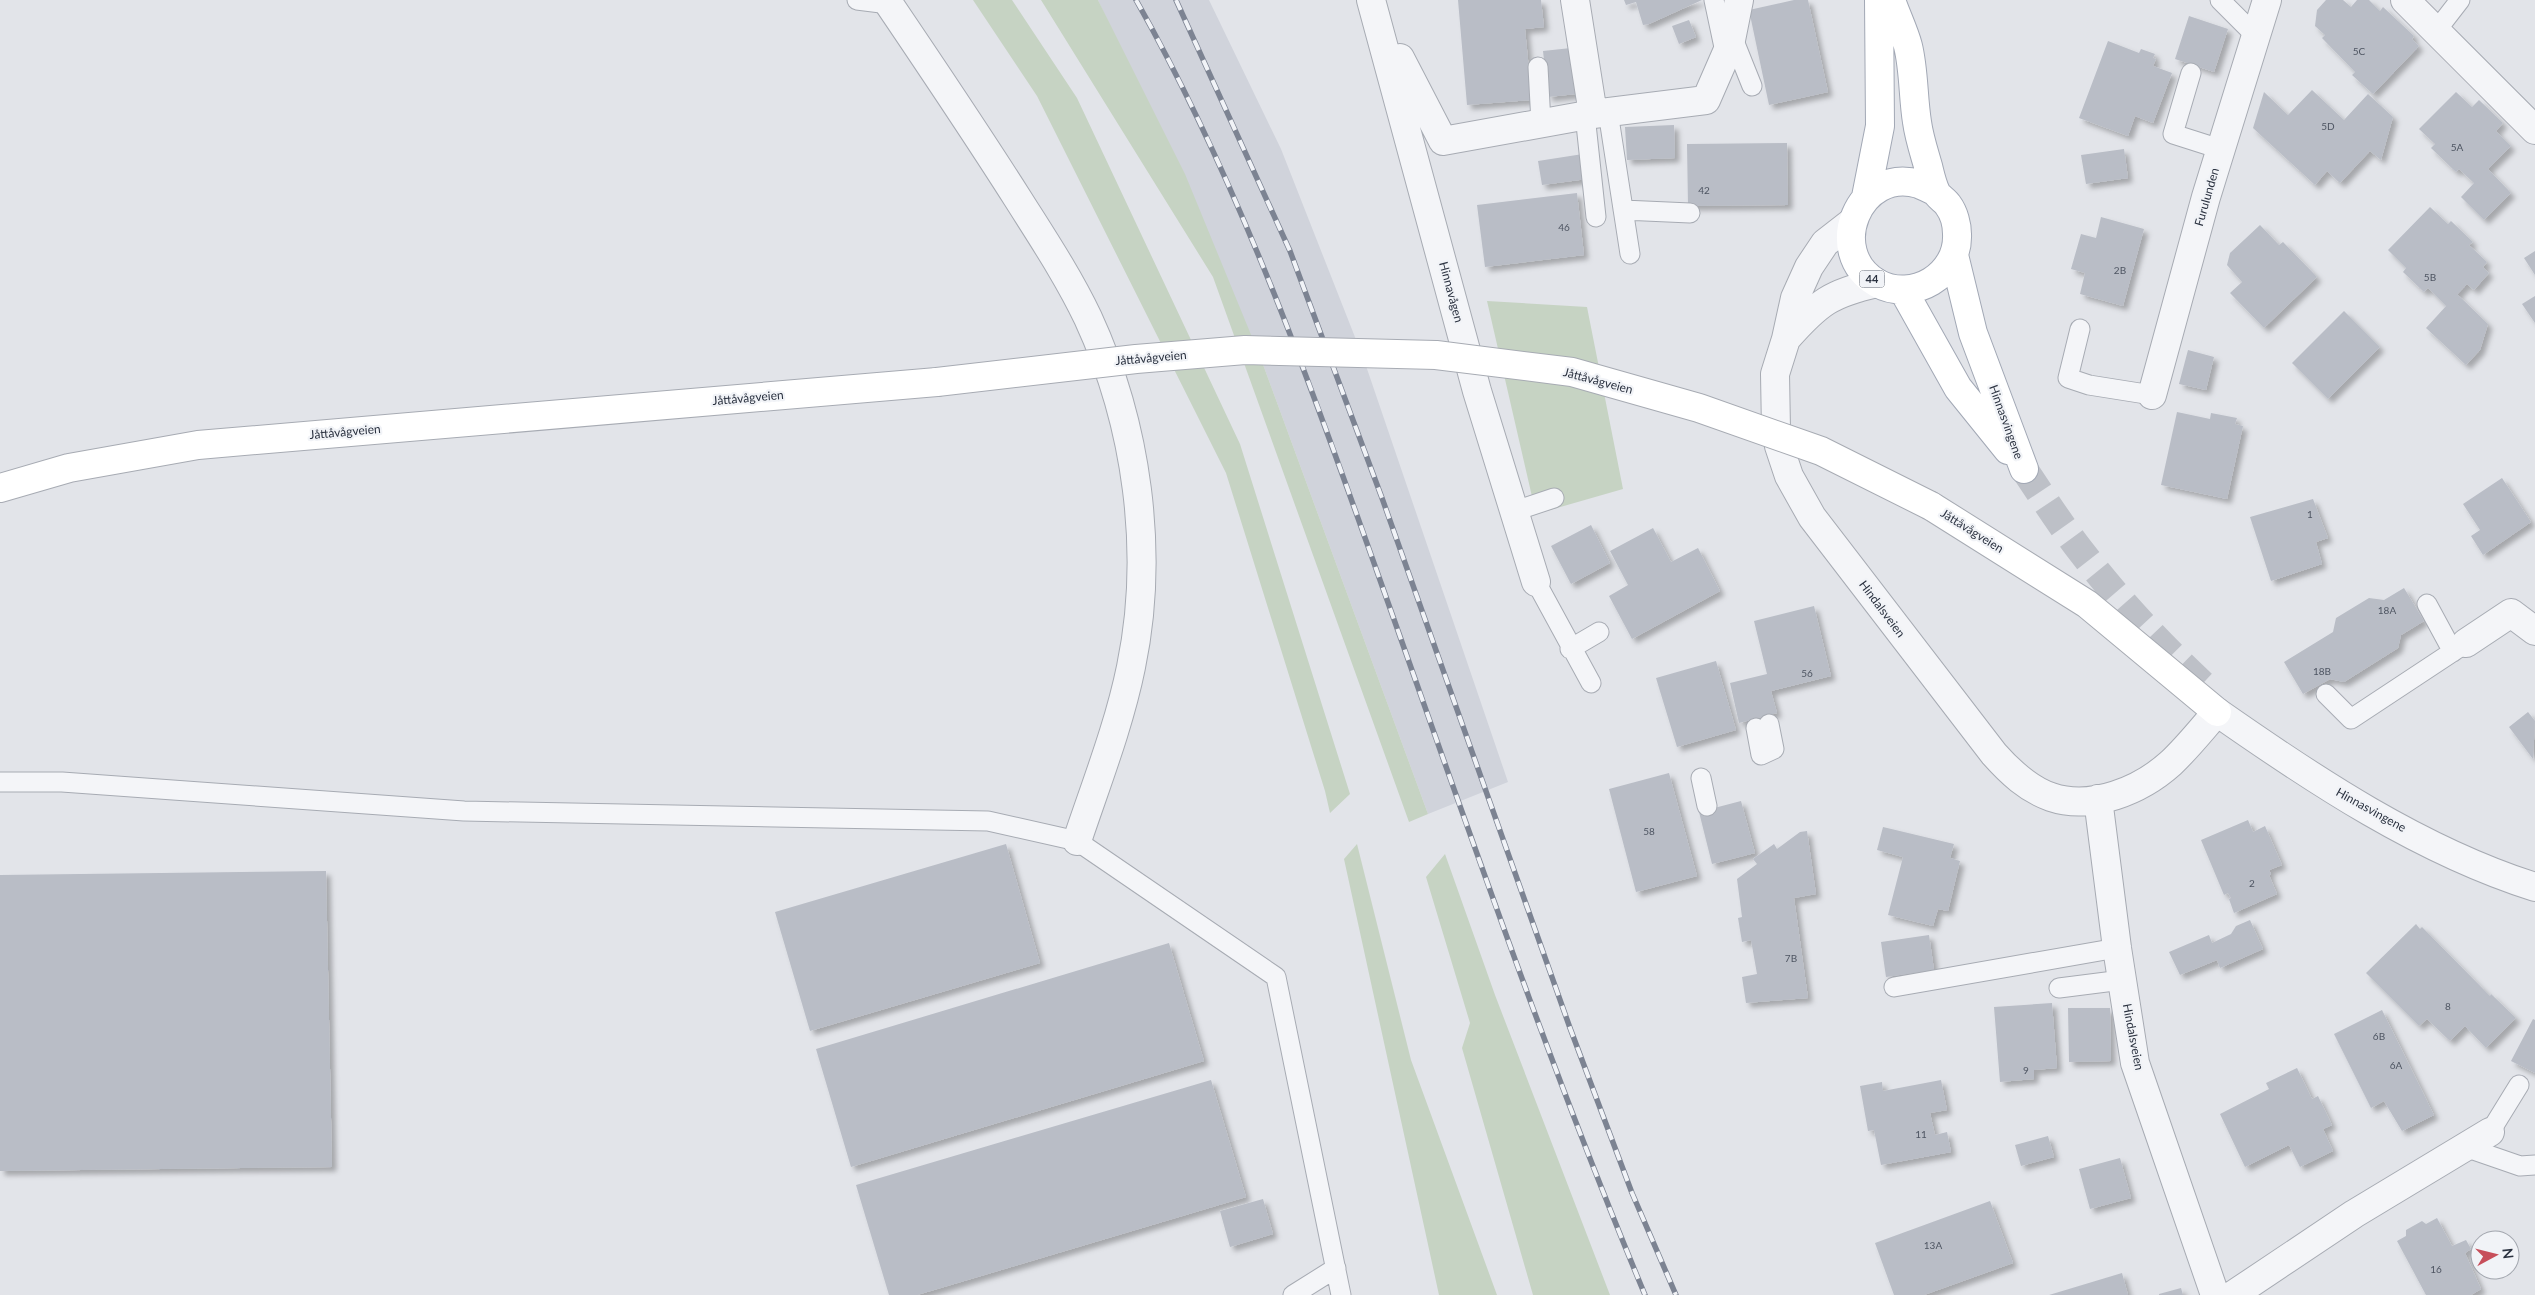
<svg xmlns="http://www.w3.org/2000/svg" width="2535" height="1295" font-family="Lato,sans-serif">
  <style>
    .built { fill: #d0d3db }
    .green { fill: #c6d3c3 }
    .building { fill: #b9bdc6; filter: url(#shadow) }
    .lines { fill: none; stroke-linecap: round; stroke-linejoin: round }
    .primary-tunnel { stroke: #bdc0c7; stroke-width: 28; stroke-dasharray: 28 14; stroke-linecap: butt }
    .lane-casing { stroke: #a7abb3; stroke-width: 21 }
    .street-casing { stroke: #a7abb3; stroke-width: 30 }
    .secondary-casing { stroke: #a7abb3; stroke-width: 30 }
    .primary-casing { stroke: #a2a8b5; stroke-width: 30 }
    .lane { stroke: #f4f5f8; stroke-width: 19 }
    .street { stroke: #f4f5f8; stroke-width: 28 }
    .secondary { stroke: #fff; stroke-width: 28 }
    .primary { stroke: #fff; stroke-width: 28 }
    .rail-casing { stroke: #7c8392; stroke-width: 5.5 }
    .rail { stroke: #f1f3f7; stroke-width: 4; stroke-dasharray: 11; stroke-linecap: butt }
    .secondary-bridge-casing { stroke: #a7abb3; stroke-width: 30; stroke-linecap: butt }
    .secondary-bridge { stroke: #fff; stroke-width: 28 }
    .labels { text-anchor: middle; stroke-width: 4.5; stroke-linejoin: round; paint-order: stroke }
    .number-label { font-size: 10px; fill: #4e5562 }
    .shield { fill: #f1f3f7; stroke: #666c77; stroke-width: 1 }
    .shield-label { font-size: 11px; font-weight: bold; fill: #2b3240 }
    .street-label { font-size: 12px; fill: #2b3240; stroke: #f1f3f7 }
  </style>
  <defs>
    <filter id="shadow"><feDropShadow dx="4.5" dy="4.5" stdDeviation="2.5" flood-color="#0004"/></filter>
  </defs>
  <rect width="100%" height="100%" fill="#e2e4e9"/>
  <!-- built -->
  <path class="built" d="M1098,0H1209L1281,149L1364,360L1508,782L1428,814L1261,359Z"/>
  <!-- green -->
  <path class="green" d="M973,0H1012L1077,98L1240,444L1350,794L1330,813L1325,791L1226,473L1037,96Z
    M1041,0H1098L1185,174L1261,359L1428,814L1409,822L1213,277Z
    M1487,301L1587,307L1623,489L1536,514Z
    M1357,844L1411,1060L1497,1295H1439L1344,859Z
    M1445,854L1495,995L1610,1295H1533L1462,1048L1470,1023L1426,877Z"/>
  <!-- building -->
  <path class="building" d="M1458,0H1541L1544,27L1525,29L1532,100L1467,105Z
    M1624,0H1702L1649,24L1643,25L1636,2L1626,5Z
    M1794,0H1808L1828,92L1769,105L1749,10Z
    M2326,0H2343L2351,7L2357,0H2369L2380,11L2383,7L2414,36L2412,39L2419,46L2373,94L2352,75L2355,72L2322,38L2325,35L2315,26L2317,10Z
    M2189,16L2228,29L2214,72L2175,59Z
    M1689,20L1696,37L1679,44L1672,26Z
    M2108,41L2139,53L2141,49L2155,54L2153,58L2156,59L2153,66L2172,73L2153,123L2135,116L2128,136L2079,118Z
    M1571,48L1576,94L1548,97L1543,51Z
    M2312,90L2344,120L2368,94L2393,117L2381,160L2370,151L2340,183L2327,171L2315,185L2253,128L2264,92L2288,115Z
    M2456,92L2472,107L2479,100L2503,123L2496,131L2511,146L2488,169L2511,193L2484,220L2461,197L2474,183L2459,169L2456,172L2431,148L2435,144L2419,129Z
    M1674,125L1675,158L1627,160L1625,127Z
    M1787,143L1788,205L1688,206L1687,144Z
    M2124,149L2128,178L2086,184L2081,155Z
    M1583,154L1587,179L1542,185L1538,161Z
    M1577,193L1584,255L1485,267L1477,205Z
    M2430,207L2448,224L2451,221L2473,242L2469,245L2487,262L2483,267L2489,273L2474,290L2467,284L2446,306L2428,288L2424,292L2403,272L2406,268L2388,250Z
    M2101,217L2144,229L2123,306L2080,294L2085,273L2071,269L2081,234L2096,238Z
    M2260,225L2279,245L2283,242L2317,277L2264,328L2230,293L2242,282L2227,265L2230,253Z
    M2535,251V275L2524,258Z
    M2457,294L2488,324L2480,350L2466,365L2426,328Z
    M2535,296V323L2522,304Z
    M2344,311L2380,347L2328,399L2292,363Z
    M2188,350L2214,357L2206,390L2179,384Z
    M2177,412L2210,419L2211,413L2237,418L2235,424L2243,426L2227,499L2161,485Z
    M2502,478L2531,522L2483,555L2471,536L2480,530L2463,504Z
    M2313,499L2328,538L2316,542L2322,564L2271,581L2250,517Z
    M1591,525L1610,563L1571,584L1551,546Z
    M1653,528L1671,562L1698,548L1720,591L1632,639L1609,596L1628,585L1610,551Z
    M2404,588L2424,621L2401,635L2398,648L2344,682L2330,679L2303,694L2284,662L2333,632L2336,618L2369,598L2384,600Z
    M1814,606L1831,676L1771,691L1777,713L1739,723L1730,683L1767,674L1754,621Z
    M1716,661L1736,730L1677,747L1656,678Z
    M2528,712L2535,721L2533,759L2509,727Z
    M1669,773L1697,876L1636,892L1609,789Z
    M1741,801L1755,853L1712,864L1699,812Z
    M2248,820L2253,832L2265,826L2282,865L2269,870L2271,874L2269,875L2277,894L2234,913L2229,899L2231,898L2228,893L2224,895L2201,840Z
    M1883,827L1954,844L1950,858L1960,861L1948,911L1938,909L1933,926L1888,915L1903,857L1877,850Z
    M1807,831L1816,894L1794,898L1808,998L1746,1003L1742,977L1757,974L1751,940L1742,942L1738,918L1742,917L1737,879L1757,864L1753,859L1774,844L1777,849L1800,832Z
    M1006,844L1040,963L810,1031L775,912Z
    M326,871L332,1167L0,1171V875Z
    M2250,920L2263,949L2220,968L2217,960L2180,975L2169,952L2209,935L2212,943L2231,934L2236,926Z
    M2416,924L2420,929L2422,927L2490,996L2491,994L2516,1018L2486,1048L2465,1026L2450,1041L2427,1019L2419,1026L2366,973Z
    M1929,935L1934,970L1886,977L1881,942Z
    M1169,943L1204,1061L851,1167L816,1049Z
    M2052,1003L2057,1068L2034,1070V1079L2000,1082L1994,1007Z
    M2068,1008H2110L2111,1061L2069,1062Z
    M2382,1010L2434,1115L2402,1131L2384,1101L2371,1108L2334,1034Z
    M2533,1019L2535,1020V1073L2511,1061Z
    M2297,1068L2312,1099L2318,1096L2332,1125L2323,1129L2333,1151L2300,1167L2289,1145L2245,1167L2220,1114L2269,1089L2266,1083Z
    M1211,1080L1246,1197L917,1295H889L856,1185Z
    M1941,1080L1947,1110L1930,1113L1935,1135L1947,1132L1951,1152L1881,1165L1874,1130L1868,1131L1860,1086L1882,1082L1883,1091Z
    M2048,1136L2054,1157L2021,1166L2015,1145Z
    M2120,1158L2131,1198L2090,1209L2079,1169Z
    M1263,1199L1273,1234L1230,1247L1220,1211Z
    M1990,1201L2013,1263L1924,1295H1894L1875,1243Z
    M2437,1218L2452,1246L2466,1240L2471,1249L2465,1253L2481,1289L2471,1295H2426L2397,1241L2406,1236V1230L2422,1221L2426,1224Z
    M2122,1273L2128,1295H2049Z
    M2181,1288L2183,1295H2159V1294Z"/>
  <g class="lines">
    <!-- primary-tunnel -->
    <path class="primary-tunnel" d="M2024,469C2042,496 2060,524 2080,550C2119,601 2163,648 2210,691"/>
    <defs>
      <path id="lane" d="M857,0L889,4
        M1714,0L1725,52
        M2220,0L2255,35
        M2436,31L2460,0
        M1732,36L1752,86
        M1538,67L1541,123
        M2191,73L2173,134L2220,149
        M1608,112L1630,254
        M1585,115L1596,217
        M1623,210L1690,213
        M2080,329L2068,378L2089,385L2152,395
        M1515,511L1554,498
        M1536,582L1591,683
        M2427,604L2453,652
        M1570,649L1599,632
        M2326,694L2351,719L2466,643
        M1756,728L1761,755L1774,749L1769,724
        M1701,778L1707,806
        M0,782H62L464,811L988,821L1077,841L1276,977L1341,1295
        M1894,987L2117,948
        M2059,988L2122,980
        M2490,1132L2519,1085
        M2465,1147L2520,1166L2535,1165
        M1293,1295L1336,1268"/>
      <path id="street" d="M1371,0L1477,391L1536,582
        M1575,0L1593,114L1706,100L1730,45L1739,0
        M2405,0L2535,130
        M889,4C933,69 976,133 1018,199C1042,237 1068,276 1088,318C1137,424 1155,552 1131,667C1119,726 1096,784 1077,841
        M1400,58L1443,141L1593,114
        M1852,222L1825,243L1809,267L1795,298L1786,339L1775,374L1776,430L1779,446L1789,476L1812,517L1994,754C2010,772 2028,789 2051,797C2092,811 2141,790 2171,763C2188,747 2202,729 2217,712C2314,780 2421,851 2535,887
        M1787,338C1818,303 1831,293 1877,283
        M2152,395L2206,197L2267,0
        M2466,643L2511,613L2535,631
        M2098,799L2117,948L2135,1063L2215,1295
        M2233,1295L2354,1214L2490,1132"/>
      <path id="secondary" d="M0,488L69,468L198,445L937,382
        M1931,506L2087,604L2217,712"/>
      <path id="primary" d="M1891,0C1896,15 1904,31 1908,46C1914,70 1913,97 1917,122C1919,137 1924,152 1928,166C1930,174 1932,184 1936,192C1938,197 1945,200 1948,205C1954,213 1957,225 1957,234C1959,275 1913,303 1877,283C1824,252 1859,166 1919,184C1924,186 1930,189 1936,192
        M1866,197L1880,126L1879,0
        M1954,255L1973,333L2024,469
        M1903,290L1958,388L2008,450"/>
    </defs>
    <!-- lane casing -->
    <use href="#lane" class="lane-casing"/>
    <!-- street casing -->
    <use href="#street" class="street-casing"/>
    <!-- secondary casing -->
    <use href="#secondary" class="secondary-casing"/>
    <!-- primary casing -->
    <use href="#primary" class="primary-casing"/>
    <!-- lane -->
    <use href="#lane" class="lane"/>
    <!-- street -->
    <use href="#street" class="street"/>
    <!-- secondary -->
    <use href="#secondary" class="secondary"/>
    <!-- primary -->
    <use href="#primary" class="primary"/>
    <defs>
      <path id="rail" d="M1136,0C1238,180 1311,385 1380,580C1465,819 1547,1060 1645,1295
        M1176,0L1290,251L1382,498L1570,1028L1632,1193L1676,1295"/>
    </defs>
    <!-- rail casing -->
    <use href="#rail" class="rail-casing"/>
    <!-- rail -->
    <use href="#rail" class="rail"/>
    <defs>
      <path id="secondary-bridge" d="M937,382L1136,359L1245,350L1436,355L1572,372L1699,408L1821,451L1931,506"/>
    </defs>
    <!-- secondary-bridge casing -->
    <use href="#secondary-bridge" class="secondary-bridge-casing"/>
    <!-- secondary-bridge -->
    <use href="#secondary-bridge" class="secondary-bridge"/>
  </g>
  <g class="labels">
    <!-- number labels -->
    <g class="number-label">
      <text x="2359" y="55">5C</text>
      <text x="2328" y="130">5D</text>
      <text x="2457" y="151">5A</text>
      <text x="1704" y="194">42</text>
      <text x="1564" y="231">46</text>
      <text x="2120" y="274">2B</text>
      <text x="2430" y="281">5B</text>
      <text x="2310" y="518">1</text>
      <text x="2387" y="614">18A</text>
      <text x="2322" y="675">18B</text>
      <text x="1807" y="677">56</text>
      <text x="1649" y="835">58</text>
      <text x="2252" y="887">2</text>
      <text x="1791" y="962">7B</text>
      <text x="2448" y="1010">8</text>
      <text x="2379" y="1040">6B</text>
      <text x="2396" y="1069">6A</text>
      <text x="2026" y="1074">9</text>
      <text x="1921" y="1138">11</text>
      <text x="1933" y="1249">13A</text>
      <text x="2436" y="1273">16</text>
    </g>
    <!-- shield labels -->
    <rect class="shield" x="1859.5" y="270.5" width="25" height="17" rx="4"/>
    <g class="shield-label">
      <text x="1872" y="283">44</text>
    </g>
    <!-- street labels -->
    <g class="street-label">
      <text transform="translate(2207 197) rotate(-74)" y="4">Furulunden</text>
      <text transform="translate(1451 292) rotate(75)" y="4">Hinnavågen</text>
      <text transform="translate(1151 358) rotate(-5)" y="4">Jåttåvågveien</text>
      <text transform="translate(1598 381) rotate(15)" y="4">Jåttåvågveien</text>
      <text transform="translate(748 398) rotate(-5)" y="4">Jåttåvågveien</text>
      <text transform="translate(2006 422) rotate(70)" y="4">Hinnasvingene</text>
      <text transform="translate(345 432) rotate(-5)" y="4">Jåttåvågveien</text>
      <text transform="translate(1972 531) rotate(32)" y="4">Jåttåvågveien</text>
      <text transform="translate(1882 609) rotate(53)" y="4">Hindalsveien</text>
      <text transform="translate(2371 810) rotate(29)" y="4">Hinnasvingene</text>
      <text transform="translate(2133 1037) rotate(79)" y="4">Hindalsveien</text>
    </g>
  </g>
  <!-- north arrow -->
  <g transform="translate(2495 1255) rotate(83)"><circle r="24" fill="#f1f3f7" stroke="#a2a6ae"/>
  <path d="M0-4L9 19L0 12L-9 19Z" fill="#c74e5a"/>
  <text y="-8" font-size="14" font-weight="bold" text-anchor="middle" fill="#2b3240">N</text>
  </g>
</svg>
